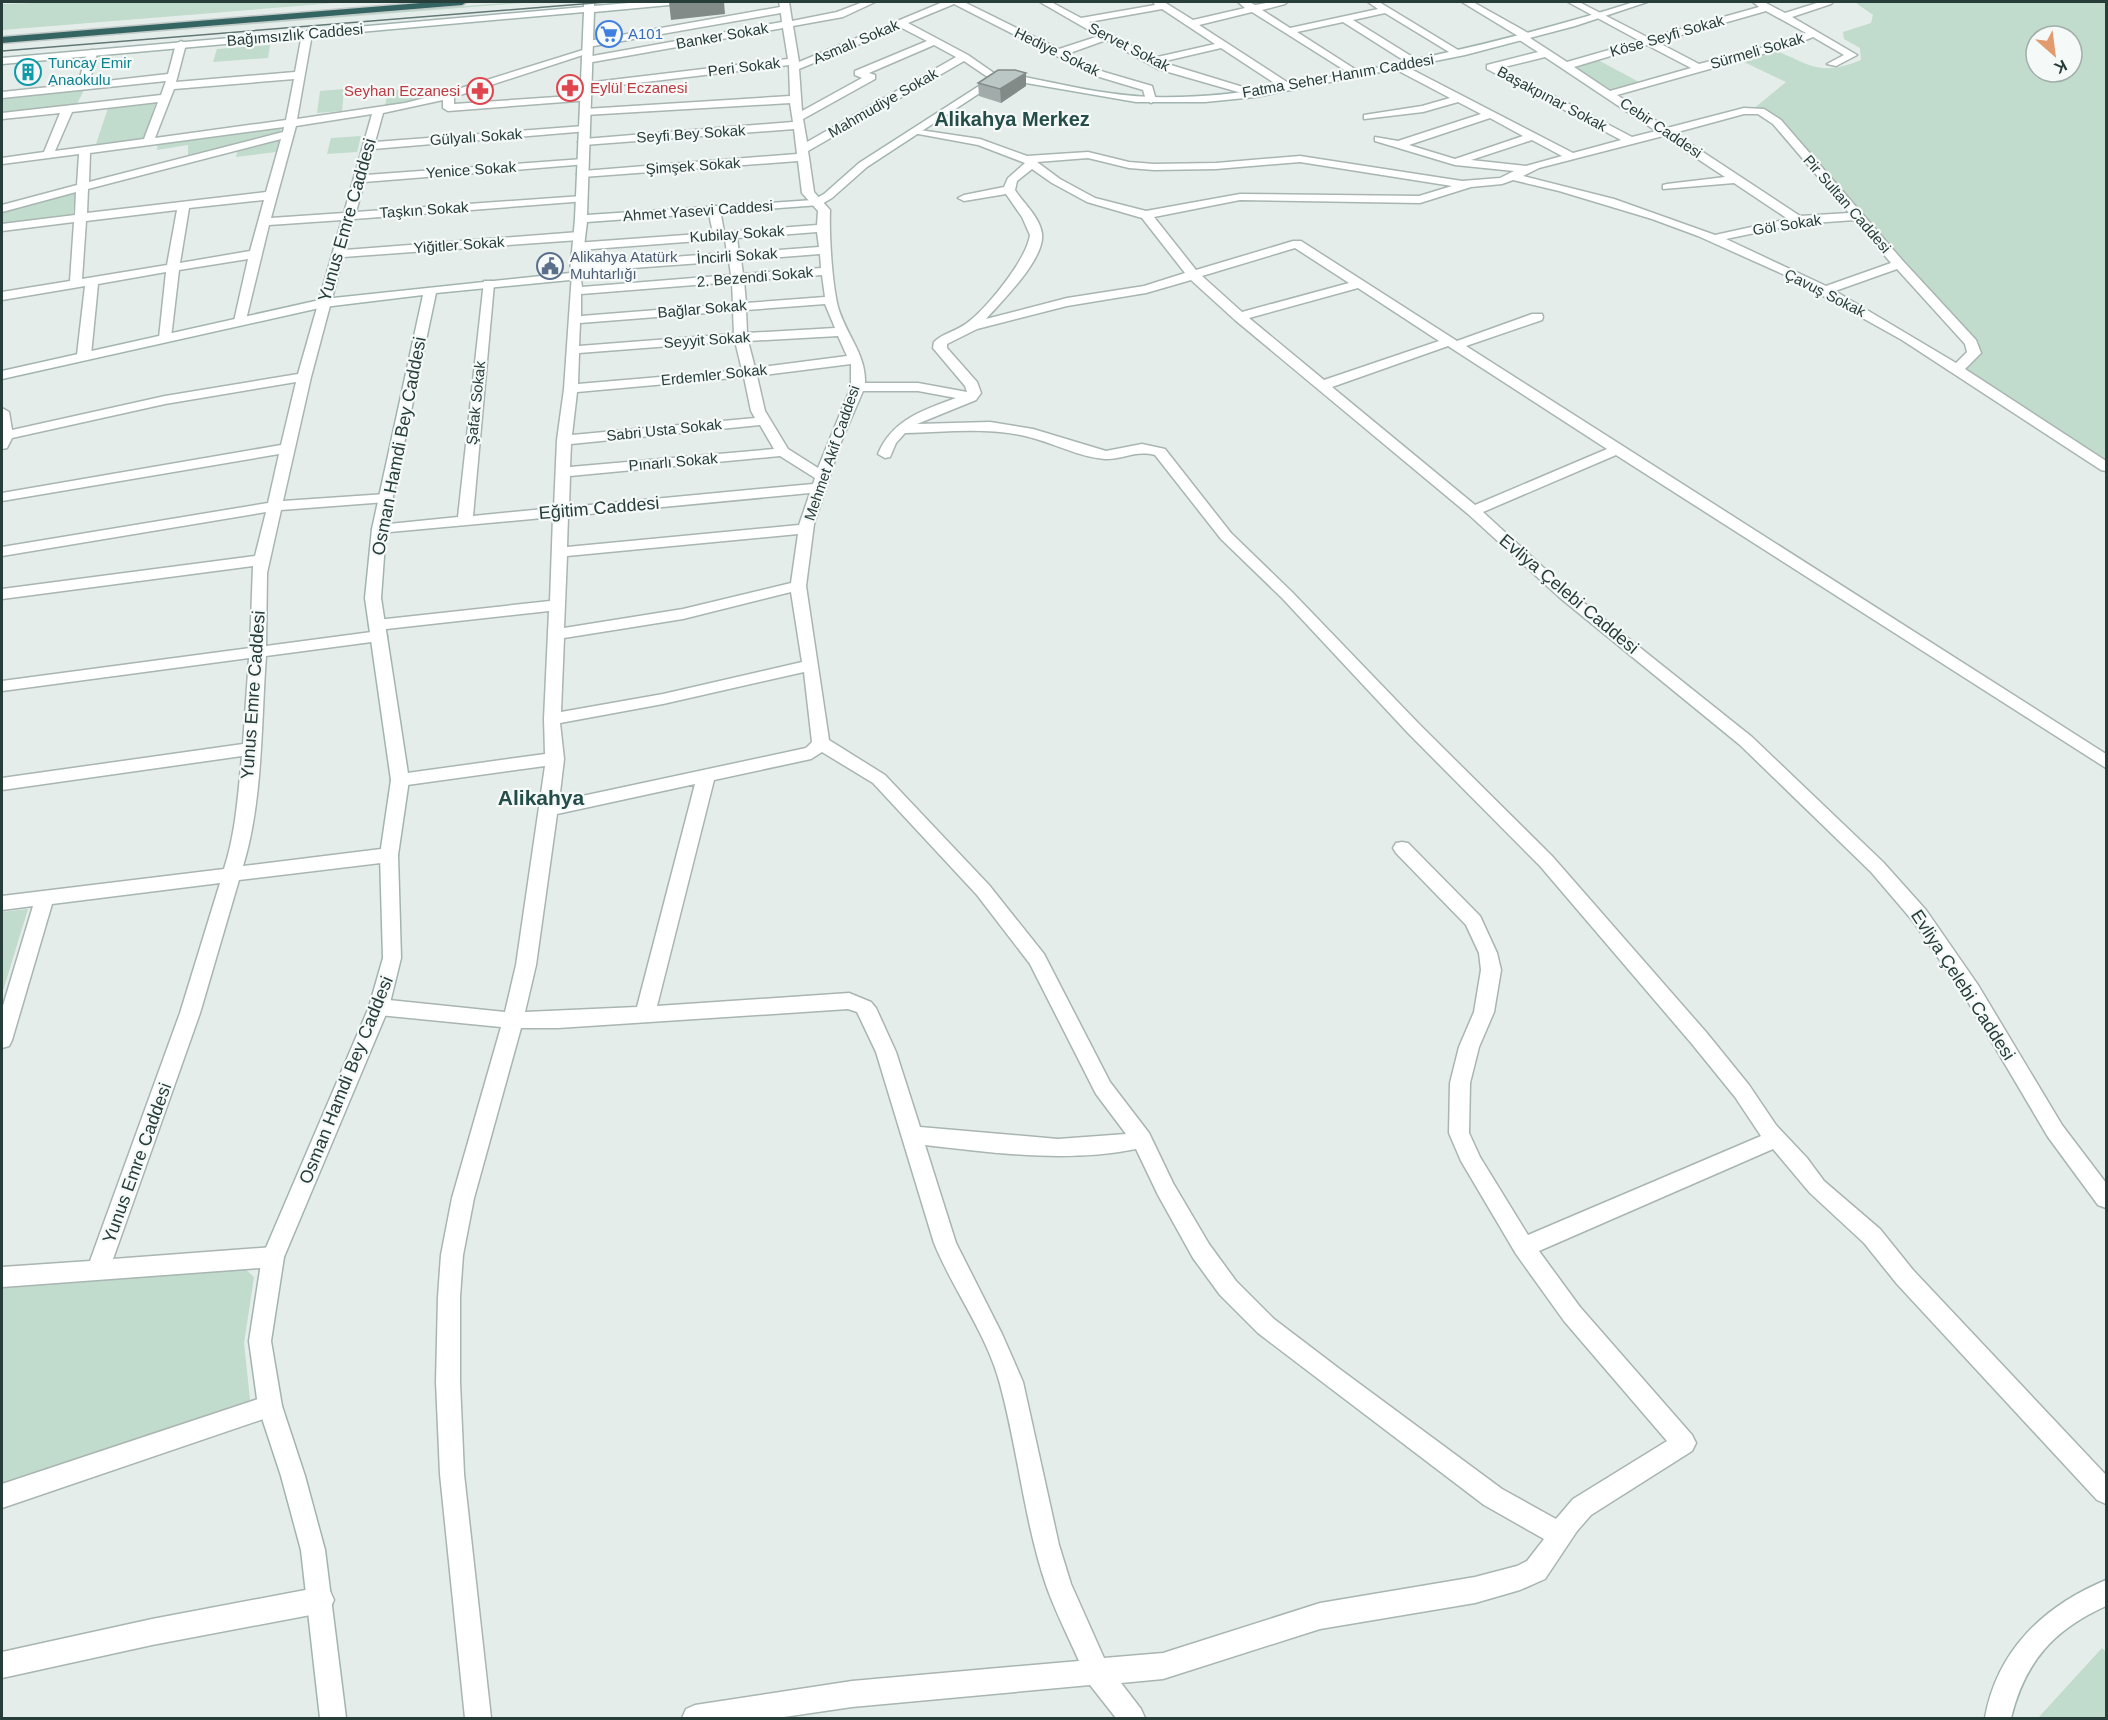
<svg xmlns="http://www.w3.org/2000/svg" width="2108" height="1720" font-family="Helvetica,sans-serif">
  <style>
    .green { fill: #c1dbcc; fill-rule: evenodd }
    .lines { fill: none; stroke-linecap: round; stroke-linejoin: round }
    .street-casing { stroke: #a8b5b2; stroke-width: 3 }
    .secondary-casing { stroke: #a2b4b0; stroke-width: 3 }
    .highway-casing { stroke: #c2c9c8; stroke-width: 3 }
    .street { fill: #fff; fill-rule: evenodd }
    .secondary { fill: #fff; fill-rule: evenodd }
    .highway { fill: #356562; fill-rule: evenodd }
    .tram { stroke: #617875; stroke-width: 1.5 }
    .wall { fill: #a1aba9 }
    .shaded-wall { fill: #838b89 }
    .building { fill: #bbc7c4; stroke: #838b89; stroke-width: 1.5 }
    .labels { text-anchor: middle; stroke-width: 4.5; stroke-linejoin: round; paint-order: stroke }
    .far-shop-label { font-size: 15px; fill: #366cbe; stroke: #f5f9f8; text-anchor: start }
    .far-street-label { font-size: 15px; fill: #263d3a; stroke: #f5f9f8 }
    .far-culture-label { font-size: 15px; fill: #0d838f; stroke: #f5f9f8; text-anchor: start }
    .far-health-label { font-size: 15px; fill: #be3a42; stroke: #f5f9f8; text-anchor: start }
    .far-service-label { font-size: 15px; fill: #4e5e75; stroke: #f5f9f8; text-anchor: start }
    .street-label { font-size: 18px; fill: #263d3a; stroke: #f5f9f8 }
    .far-district-label { font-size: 20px; font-weight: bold; fill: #244d49; stroke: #f5f9f8 }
    .quarter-label { font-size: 21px; font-weight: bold; fill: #244d49; stroke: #f5f9f8 }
  </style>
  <rect width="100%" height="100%" fill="#e5edea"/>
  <!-- green -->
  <path class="green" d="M69,2H347L2,30V4Z
    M515,2H536L2,44L43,39Z
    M1842,2H2106V467L1956,370L1974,352L1777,122L1752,110L1786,82L1744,62L1777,51C1812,66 1822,76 1861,60L1860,48L1844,39L1843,32L1871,23L1873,15L1856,3ZM2036,36H2072V72H2036Z
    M270,45L268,58L213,62L217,49Z
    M1596,59L1641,83L1613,91L1572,66Z
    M419,87L418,99L385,106L388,91Z
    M85,88L76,106L2,113V96Z
    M344,89L342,111L317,113L320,91Z
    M156,102L144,139L96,144L108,108Z
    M282,127L280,133L188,156V145L157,150L158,143Z
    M361,136L357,152L327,154L331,138Z
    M280,138L276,152L236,157L238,149Z
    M75,192L73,215L2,224V210Z
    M28,909L2,994V912Z
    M244,1268L254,1277L244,1343L250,1400L2,1484V1284Z
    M2102,1648L2106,1652V1718H2038Z"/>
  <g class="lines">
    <defs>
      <path id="street" d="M779,2H789L792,21L837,12L863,2H875L843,17L793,26L799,62L943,2H964L1059,49L1099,36L1040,2H1051L1081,18L1155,5L1153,2H1164L1193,20L1245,8L1238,2H1249L1255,5L1272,2H1287L1285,4L1262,10L1290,28L1378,9L1368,2H1379L1463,53L1454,55L1385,13L1353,20L1419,61V65H1411L1343,22L1297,32L1361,73L1362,75L1357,78L1252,12L1199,25L1293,86V90H1285L1221,48L1161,62L1256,91L1257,93L1252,96L1158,69L1106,40L1067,54L1104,72L1152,86L1156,100L1151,103L1146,100L1143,90L1096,76L954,4L908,23L968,55L1001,78L992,80L964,61L808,151L814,192L830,210C829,234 832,284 838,307C846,335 866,354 865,383H918L967,392L965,386L933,348L934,342C943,333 957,331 967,323C987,308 1027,259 1030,235L1022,217L1006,194L964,201L958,198L964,195L1004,187L1008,178L1025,163L978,145L913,133V129L980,139L1027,156L1088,152L1129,162L1154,164L1216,163L1300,156L1462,181L1500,178L1514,171L1455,165L1375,141V137L1398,141L1481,114L1458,102L1423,112L1364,119V115L1422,106L1450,98L1395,69V65H1403L1573,153L1621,140L1487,69V65L1538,52L1518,39V36L1462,2H1473L1530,34V38L1567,62L1640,41L1568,2H1579L1649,38L1759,7L1753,2H1764L1785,13L1820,2H1833L1831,4L1792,17L1857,55L1836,66L1827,64L1844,55L1813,37L1788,47L1617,95L1667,128L1744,108L1764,109L1781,120L1903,261L1976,340L1981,353L1965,369L2106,461V471L2101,470L1902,340L1787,276L1698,236L1652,219L1559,191L1513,180L1502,184L1471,187L1420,203L1240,200L1154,217L1196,270L1293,241H1301L1457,341L1532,314H1542L1543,317L1542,320L1466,346L2106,754V768L1616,455L1483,512L1569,591L1752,737L1883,862L1926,910L1978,985L2062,1125L2106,1183V1208L2098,1205L2048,1137L1964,995L1912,920L1871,872L1740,745L1559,597L1468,514L1235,320L1191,280L1146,293L1067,306L977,329L947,344V348L977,382L981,393L976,400L917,424L990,422L1033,429L1106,451L1142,444L1165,449L1231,533L1292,592L1420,725L1552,856L1706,1032L1749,1085L1776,1125L1807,1158L1824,1181L1880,1229L1913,1270L2106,1475V1504L2097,1500L1897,1284L1864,1243L1810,1193L1773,1149L1539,1251L1580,1307L1692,1435L1696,1443L1692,1451L1591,1515L1577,1531L1545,1579L1520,1590L1475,1603L1320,1629L1163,1679L1121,1683L1141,1709L1145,1718H1116L1090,1685L852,1707L777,1718H682L686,1709L695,1705L852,1681L1079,1661C1068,1636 1055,1611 1046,1585C1024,1520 1018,1450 1000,1384C987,1334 953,1290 934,1243L876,1052L857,1012L848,1009L558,1028H521L474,1198L463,1255L460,1297V1382L464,1474L491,1718H465L440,1474L436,1382L438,1297L441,1255L452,1198L501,1027L379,1015L372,1012L369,1007L372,1002L379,999L505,1012L516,965L545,766L400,786L394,784L391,780L394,776L400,774L545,754L544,719L549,611L377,630L369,625L377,620L550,601L553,517L379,533L372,529L379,525L458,517L484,281H492L494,284L473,516L554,508L557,440L564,389L572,273H580L582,287L731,275L729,261L577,272L571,268L577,264L727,253L725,239L579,250L575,249V243L713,233L708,209L714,205L720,209L724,232L817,225L818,211L802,193L798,161L583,177L577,174L583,171L797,154L794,129L584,145L578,142L584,139L793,122L790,103L585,115L580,112L585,109L790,96L789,65L586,89L581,86L586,83L788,59L783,28L587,63L582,60L587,57L782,22L781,13L588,47L583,44L588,41L780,7ZM1162,9L1215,44L1153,58L1089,22ZM1766,11L1806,33L1780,43L1699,64L1657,42ZM900,27L927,41L855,71V75L862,78L802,111L799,69ZM934,45L956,57L807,142L803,119L875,79V75L869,73ZM1647,45L1691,68L1610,91L1574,67ZM1545,57L1656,131L1632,137L1500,68ZM1744,114H1758L1773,124L1849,213L1800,216L1674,133ZM1490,118L1523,136L1455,159L1409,145ZM1663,136L1725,177L1667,184L1663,185V189L1734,183L1788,219L1715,235L1614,199L1523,176L1539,168ZM1532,140L1562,156L1526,166L1471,160ZM1088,158L1129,168L1154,170L1216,169L1300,162L1452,186L1419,196L1240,194L1146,211L1095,198L1060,179L1037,162ZM1032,169L1052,183L1087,202L1142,218L1185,273L1144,286L1067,298L986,319C1002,301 1045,259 1042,234C1040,217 1023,203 1015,190L1017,181ZM1855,220L1891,263L1826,286L1726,239L1798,224ZM817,232L819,247L739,253L737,238ZM1295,248L1349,283L1242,312L1202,276ZM820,254L821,268L743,274L741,260ZM1897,269L1965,344L1967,352L1956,363L1835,291ZM822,275L825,297L746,303L744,281ZM732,282L733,304L581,316V294ZM1358,288L1439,341L1324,380L1249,318ZM825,304L835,328L747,333L746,310ZM733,311L734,334L579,346L580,323ZM838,336L847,356L755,368L748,341ZM735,341L742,370L578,384L579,353ZM1448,346L1607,449L1475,505L1332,387ZM851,364V387L818,468L788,449L765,411L757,376ZM744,377L751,411L755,418L572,435L577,392ZM863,391H918L956,398C923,410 892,420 878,454L885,458L890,457L896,443L905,433C945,432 986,427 1025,436C1052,442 1078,457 1105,459C1123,460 1134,450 1155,455L1221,539L1282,598L1408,733L1540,866L1692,1044L1735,1097L1761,1136L1528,1235L1480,1157L1469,1133L1470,1083L1479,1047L1494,1012L1501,970L1497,953L1480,916L1408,843L1402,842L1396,843L1393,848L1396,853L1466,925L1479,953L1481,970L1474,1012L1459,1047L1450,1083L1449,1133L1461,1161L1516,1254L1564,1321L1667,1441L1573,1499L1556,1519L1502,1489L1341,1370L1274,1319L1236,1281L1209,1244L1173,1183L1149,1133L1110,1082L1044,954L989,885L885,775L829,740L806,586L814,524L841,442ZM760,425L774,449L570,467L571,444ZM780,456L815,478L813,484L569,507L570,476ZM810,493L799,525L567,547L568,516ZM798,534L791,583L683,609L564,628L567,556ZM791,592L802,662L663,694L561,712L564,638L683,619ZM804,672L812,742L806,748L559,801L564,759L560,723L663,704ZM822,752L873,783L977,895L1030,964L1096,1094L1126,1134L1058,1139L920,1127L896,1052L876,1008L871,1002L849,993L657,1006L714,780L811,759ZM695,784L637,1007L525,1012L536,965L557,814ZM925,1145C995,1153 1067,1163 1136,1149L1158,1195L1193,1258L1220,1295L1258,1333L1484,1505L1544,1539L1527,1561L1517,1566L1475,1577L1320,1603L1163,1653L1104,1658L1071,1584L1059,1545L1023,1382L1002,1334L956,1243Z
        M307,31L312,34L297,119L405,103L445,93L583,50L592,52L454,97V104L586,95L590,96V100L448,111L443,108V100L383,113L375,142L584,126L589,129L588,131L373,149L366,175L583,159L587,160V164L364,182L356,212L582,196L586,197V201L354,219L345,250L579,232L585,236L579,240L343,257L311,377L283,501L386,494L393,498L386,502L281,510L267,573L266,646L379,631L387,636L379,641L266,656C261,724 263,801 243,866L389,848L395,850L398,855L395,860L389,862L239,880L200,1013L113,1259L273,1247L281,1250L284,1257L281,1264L273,1267L2,1287V1267L90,1261L180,1013L220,883L52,904L12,1040L9,1046L2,1048V1009L33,906L2,910V896L224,869C236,832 238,794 242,756L2,790V778L243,744L249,658L2,691V681L250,648L253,566L2,599V589L255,556L266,512L2,556V547L268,503L279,454L2,501V493L281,445L296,382L165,404L12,438L7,448L2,449V408L9,412L12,430L165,396L298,374L342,220L269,225L245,324H235L234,321L248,259L179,270L171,338L165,342L159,338L166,272L98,284L91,355L89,358H79L77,355L85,286L2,300V292L70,281L74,222L2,231V224L75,215L76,192L2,212V205L77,185L79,154L2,164V158L44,152L60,113L2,119V113L161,95L166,81L2,98V92L78,84L87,53L92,50L97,53L89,83L168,74L176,44L181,41L186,44L176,82L295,72L302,34ZM294,79L286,120L155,138L174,89ZM158,102L144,139L55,151L72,112ZM372,114L344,213L271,218L296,126ZM284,127L283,132L89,182L90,153ZM281,139L266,192L87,213L88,189ZM264,200L250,251L180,263L189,208ZM177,210L167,265L82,279L86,221Z
        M270,1395L278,1398L282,1406L278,1414L2,1508V1484Z
        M321,1587L330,1591L334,1600L330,1609L321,1613L152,1645L2,1678V1652L152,1619Z"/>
      <path id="secondary" d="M584,2H594V6L641,2H674L669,5L594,12L587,215L813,200L824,194L859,163L996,75H1015C1061,84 1107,96 1154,97C1222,99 1290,85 1356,72C1450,53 1543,31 1634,2H1647L1575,26L1465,55L1255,97L1205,102H1136L1015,81H998L867,167L832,198L820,205L587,222L580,279L436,293L386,529L381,598L409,780L398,855L401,958L389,1007L284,1257L271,1341L282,1406L305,1476L325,1550L346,1718H320L301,1550L281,1476L258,1406L249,1341L262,1257L369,1007L383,958L380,855L391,780L365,598L372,529L423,295L324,307L2,379V371L324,299L570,273L575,219L584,12L2,64V58L584,7Z
        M2106,1580V1606C2053,1630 2025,1662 2011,1718H1985C1997,1650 2044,1606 2106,1580Z"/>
      <path id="highway" d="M433,2H467L462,5L2,43V37Z"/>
    </defs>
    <!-- street casing -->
    <use href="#street" class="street-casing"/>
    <!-- secondary casing -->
    <use href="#secondary" class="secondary-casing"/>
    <!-- highway casing -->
    <use href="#highway" class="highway-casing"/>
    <!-- street -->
    <use href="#street" class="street"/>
    <!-- secondary -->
    <use href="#secondary" class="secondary"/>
    <!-- highway -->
    <use href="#highway" class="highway"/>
    <!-- tram -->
    <path class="tram" d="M2,51L607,2"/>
  </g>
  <!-- wall -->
  <path class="wall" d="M978,83L1026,86L1001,103L979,96Z"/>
  <!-- shaded-wall -->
  <path class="shaded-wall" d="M669,2H724L725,14L671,20Z
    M1026,73V86L1001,103L1000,89Z"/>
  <!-- building -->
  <path class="building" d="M998,70H1015L1026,73L1000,89L978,83Z"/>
  <!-- icons -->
  <defs>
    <symbol id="supermarket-ring" viewBox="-11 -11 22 22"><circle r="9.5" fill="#f5f9f8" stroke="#3f7fe0" stroke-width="1.5"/><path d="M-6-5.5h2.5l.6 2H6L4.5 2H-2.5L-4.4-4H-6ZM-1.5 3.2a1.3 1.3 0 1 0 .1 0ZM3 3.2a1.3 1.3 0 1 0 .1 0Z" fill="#3f7fe0"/></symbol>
    <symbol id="building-ring" viewBox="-11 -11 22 22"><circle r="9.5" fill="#f5f9f8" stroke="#0f9aa8" stroke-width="1.5"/><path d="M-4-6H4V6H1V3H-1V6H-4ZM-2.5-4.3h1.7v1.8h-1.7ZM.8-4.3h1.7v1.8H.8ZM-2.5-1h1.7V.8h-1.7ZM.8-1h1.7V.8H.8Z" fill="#0f9aa8"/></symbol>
    <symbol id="pharmacy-ring" viewBox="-11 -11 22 22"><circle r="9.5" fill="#f5f9f8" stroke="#e0444e" stroke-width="1.5"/><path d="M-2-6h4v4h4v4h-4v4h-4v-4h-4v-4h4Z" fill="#e0444e"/></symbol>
    <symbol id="civic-ring" viewBox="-11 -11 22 22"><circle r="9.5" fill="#f5f9f8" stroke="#5c6f8a" stroke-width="1.5"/><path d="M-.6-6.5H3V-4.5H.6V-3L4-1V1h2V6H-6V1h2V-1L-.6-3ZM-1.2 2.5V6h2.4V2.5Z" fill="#5c6f8a"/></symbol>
  </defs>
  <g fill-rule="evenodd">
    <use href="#supermarket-ring" x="594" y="19" width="30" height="30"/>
    <use href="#building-ring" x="13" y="57" width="30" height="30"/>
    <use href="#pharmacy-ring" x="555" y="73" width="30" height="30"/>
    <use href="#pharmacy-ring" x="465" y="76" width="30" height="30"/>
    <use href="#civic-ring" x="535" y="251" width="30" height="30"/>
  </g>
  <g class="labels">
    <!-- far-shop labels -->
    <g class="far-shop-label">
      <text x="628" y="39">A101</text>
    </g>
    <!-- far-street labels -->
    <g class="far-street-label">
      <text transform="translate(295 35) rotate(-5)" y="5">Bağımsızlık Caddesi</text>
      <text transform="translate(722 36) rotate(-10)" y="5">Banker Sokak</text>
      <text transform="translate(1667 36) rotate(-16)" y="5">Köse Seyfi Sokak</text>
      <text transform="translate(856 42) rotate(-23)" y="5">Asmalı Sokak</text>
      <text transform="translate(1129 47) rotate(27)" y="5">Servet Sokak</text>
      <text transform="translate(1757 51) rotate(-16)" y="5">Sürmeli Sokak</text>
      <text transform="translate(1057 52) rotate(26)" y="5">Hediye Sokak</text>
      <text transform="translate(744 67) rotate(-7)" y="5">Peri Sokak</text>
      <text transform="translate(1338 76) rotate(-10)" y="5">Fatma Seher Hanım Caddesi</text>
      <text transform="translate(1552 99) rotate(28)" y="5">Başakpınar Sokak</text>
      <text transform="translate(883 103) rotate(-30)" y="5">Mahmudiye Sokak</text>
      <text transform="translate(1661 128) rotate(34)" y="5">Cebir Caddesi</text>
      <text transform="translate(691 134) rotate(-4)" y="5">Seyfi Bey Sokak</text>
      <text transform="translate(476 137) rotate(-4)" y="5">Gülyalı Sokak</text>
      <text transform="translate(693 166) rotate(-4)" y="5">Şimşek Sokak</text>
      <text transform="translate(471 170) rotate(-4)" y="5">Yenice Sokak</text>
      <text transform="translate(1847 204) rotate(49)" y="5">Pir Sultan Caddesi</text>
      <text transform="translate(424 210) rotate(-4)" y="5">Taşkın Sokak</text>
      <text transform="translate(698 211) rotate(-4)" y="5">Ahmet Yasevi Caddesi</text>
      <text transform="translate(1787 225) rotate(-9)" y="5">Göl Sokak</text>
      <text transform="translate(737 234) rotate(-4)" y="5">Kubilay Sokak</text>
      <text transform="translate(459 245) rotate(-4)" y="5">Yiğitler Sokak</text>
      <text transform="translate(737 256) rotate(-4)" y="5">İncirli Sokak</text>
      <text transform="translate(755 277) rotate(-5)" y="5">2. Bezendi Sokak</text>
      <text transform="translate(1825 293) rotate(27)" y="5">Çavuş Sokak</text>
      <text transform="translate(702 309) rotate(-5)" y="5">Bağlar Sokak</text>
      <text transform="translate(707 340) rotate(-4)" y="5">Seyyit Sokak</text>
      <text transform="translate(714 375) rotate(-6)" y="5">Erdemler Sokak</text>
      <text transform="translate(476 403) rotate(-84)" y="5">Şafak Sokak</text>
      <text transform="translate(664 430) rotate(-6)" y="5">Sabri Usta Sokak</text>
      <text transform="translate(832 453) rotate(-71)" y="5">Mehmet Akif Caddesi</text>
      <text transform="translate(673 462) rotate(-5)" y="5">Pınarlı Sokak</text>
    </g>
    <!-- far-culture labels -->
    <g class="far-culture-label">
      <text x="48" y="68">Tuncay Emir<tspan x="48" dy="17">Anaokulu</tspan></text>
    </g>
    <!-- far-health labels -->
    <g class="far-health-label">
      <text x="590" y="93">Eylül Eczanesi</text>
      <text x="460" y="96" text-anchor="end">Seyhan Eczanesi</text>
    </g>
    <!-- far-service labels -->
    <g class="far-service-label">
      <text x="570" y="262">Alikahya Atatürk<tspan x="570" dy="17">Muhtarlığı</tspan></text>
    </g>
    <!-- street labels -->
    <g class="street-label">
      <text transform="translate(347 220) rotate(-74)" y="6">Yunus Emre Caddesi</text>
      <text transform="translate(399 446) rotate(-79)" y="6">Osman Hamdi Bey Caddesi</text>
      <text transform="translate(599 508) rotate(-5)" y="6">Eğitim Caddesi</text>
      <text transform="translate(1569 594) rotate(40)" y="6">Evliya Çelebi Caddesi</text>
      <text transform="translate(253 695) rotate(-86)" y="6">Yunus Emre Caddesi</text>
      <text transform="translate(1963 985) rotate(57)" y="6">Evliya Çelebi Caddesi</text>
      <text transform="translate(346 1080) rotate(-68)" y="6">Osman Hamdi Bey Caddesi</text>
      <text transform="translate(137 1163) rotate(-70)" y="6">Yunus Emre Caddesi</text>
    </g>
    <!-- far-district labels -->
    <g class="far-district-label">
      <text x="1012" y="126">Alikahya Merkez</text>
    </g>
    <!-- quarter labels -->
    <g class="quarter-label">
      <text x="541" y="805">Alikahya</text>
    </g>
  </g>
  <!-- border -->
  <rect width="2108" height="1720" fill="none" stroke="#263d3a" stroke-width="6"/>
  <!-- north arrow -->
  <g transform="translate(2054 54) rotate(152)"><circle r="28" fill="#f5f9f8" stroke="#a2aeac" stroke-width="1.5"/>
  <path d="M0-4.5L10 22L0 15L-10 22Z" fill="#e29b6d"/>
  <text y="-9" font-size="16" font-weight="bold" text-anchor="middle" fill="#263d3a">K</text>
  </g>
</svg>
